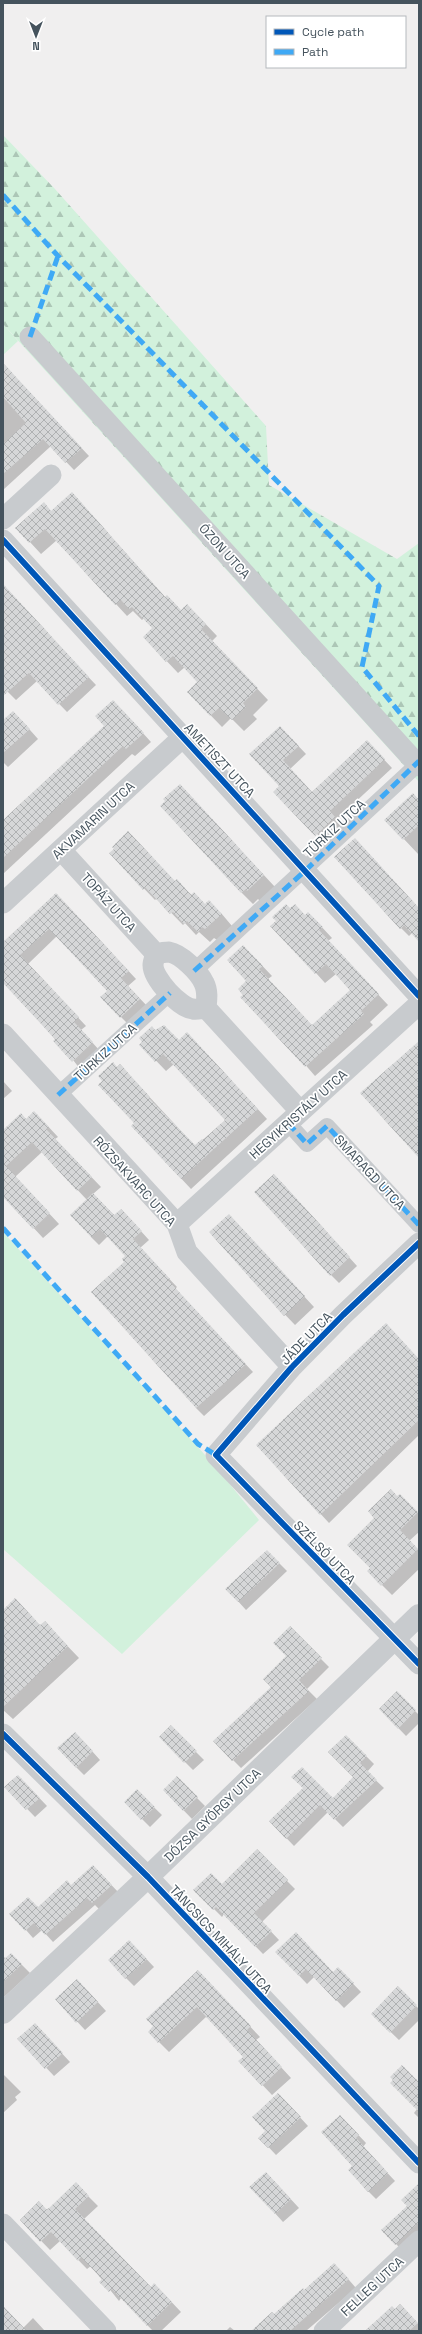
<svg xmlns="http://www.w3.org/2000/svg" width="422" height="2334" font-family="'Space Grotesk',sans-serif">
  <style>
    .grass { fill: #d2f1dc }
    .forest { fill: url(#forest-firs) }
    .shadow { fill: #0003 }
    .building { fill: url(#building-cross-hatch) }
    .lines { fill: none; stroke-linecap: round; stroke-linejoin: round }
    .pedestrian { stroke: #c8cbce; stroke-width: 16 }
    .minor { stroke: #c8cbce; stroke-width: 21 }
    .tertiary { stroke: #c8cbce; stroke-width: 22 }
    .quiet { stroke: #3fa9f5; stroke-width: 5; stroke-dasharray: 10 5; stroke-linecap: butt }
    .cycleway-casing { stroke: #fff; stroke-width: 8 }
    .cycleway { stroke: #0057b8; stroke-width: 6 }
    .labels { text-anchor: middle; stroke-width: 3.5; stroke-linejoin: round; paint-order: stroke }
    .street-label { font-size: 13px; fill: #45535d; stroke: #fff }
  </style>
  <defs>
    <pattern id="forest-firs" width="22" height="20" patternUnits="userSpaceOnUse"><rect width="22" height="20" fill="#d2f1dc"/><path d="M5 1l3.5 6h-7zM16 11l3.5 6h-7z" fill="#acc6b6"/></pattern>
    <pattern id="building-cross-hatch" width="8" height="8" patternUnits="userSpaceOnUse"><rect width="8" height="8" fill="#d6d7d8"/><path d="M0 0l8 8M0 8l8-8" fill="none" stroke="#afb1b2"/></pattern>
  </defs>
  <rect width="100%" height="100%" fill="#f0efef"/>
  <!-- grass -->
  <path class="grass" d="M3,324L18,341L3,355Z
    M3,1232L215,1466L259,1520L122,1654L3,1549Z"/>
  <!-- forest -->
  <path class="forest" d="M3,135L55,189L266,426L269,485L397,559L419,543V782L3,324Z"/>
  <!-- shadow -->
  <path class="shadow" d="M3,371L14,376L89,456L74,470L51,446L3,490Z
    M72,493L166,598L181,611L199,617L217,636L212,641L268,700L253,715L257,719L244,731L231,718L222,727L188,692L199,682L185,667L178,673L144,637L153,628L144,618L142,620L133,611L127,616L57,540L41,554L17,528L44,504L52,512Z
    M39,625L96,685L67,712L37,681L16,700L3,687V643Z
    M121,709L151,742L135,756L132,754L3,874V821L106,726Z
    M3,721H22L38,739L8,767L3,762Z
    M288,735L306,754L290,769L312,793L375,750L392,768L337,819L343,825L324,843L281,786L251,755Z
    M191,797L275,887L260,901L258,899L253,904L241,892Z
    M419,801V855L386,820Z
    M110,853L175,882L205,905L221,913L232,926L217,940L214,938L210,942L199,932L196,935L185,923L183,925L157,898L155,900Z
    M64,902L136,979L128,986L148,1007L129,1025L121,1017L108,991L57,936L28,964L86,1026L81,1030L100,1051L80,1069L57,1039L3,981V943Z
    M419,908V941L412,933L409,936L401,928Z
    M290,909L318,923L332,938L328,941L388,1005L370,1022L373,1025L315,1076L245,995L253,956L272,976L268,979L312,1026L351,990L336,974L325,983L316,973Z
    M155,1031L179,1041L197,1044L267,1119L191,1189L132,1126L135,1123L117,1068L130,1076L195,1146L227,1120L174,1064L166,1071L141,1045Z
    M3,1081L12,1091L3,1099Z
    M27,1120L44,1122L58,1137L55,1139L101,1187L93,1194L115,1216L129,1218L149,1240L140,1248L177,1287L175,1289L253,1372L204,1416L196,1408L125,1262L127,1256L108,1236L99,1245L91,1237L87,1200L42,1152L15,1177L59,1224L43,1238L5,1197L3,1138Z
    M282,1183L357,1266L339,1283L331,1275Z
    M239,1226L314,1307L295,1325L249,1277L250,1275Z
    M419,1360V1435L329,1523L257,1445Z
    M400,1495L419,1514V1532L409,1541L419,1551V1569L392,1595L368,1571L371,1568Z
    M267,1551L287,1571L246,1610L227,1589Z
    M3,1611L56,1634L79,1658L13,1719L3,1710Z
    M290,1628L329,1667L307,1689L317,1699L241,1768L233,1760L287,1656Z
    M397,1693L419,1715V1723L406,1736L380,1709Z
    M171,1727L204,1760L193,1770L160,1737Z
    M346,1736L374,1764L367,1772L384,1788L343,1827L328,1812L294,1846L270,1821L304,1788L333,1799L354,1777Z
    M83,1741L100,1760L84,1775L76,1767Z
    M177,1778L205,1806L192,1819L164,1790Z
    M26,1784L47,1806L35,1817L6,1787Z
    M137,1791L162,1815L150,1827L125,1802Z
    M257,1851L295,1889L262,1922L279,1940L263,1954L224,1914L222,1917L195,1890L222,1885Z
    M101,1874L119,1893L100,1910L95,1905L53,1942L42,1930L33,1938L26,1930L38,1908L72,1886Z
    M137,1949L154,1967L134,1986L126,1978Z
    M277,1952L333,1973L338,1968L361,1992L344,2008L314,1977L307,1984Z
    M11,1954L30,1973L3,1998V1956L6,1959Z
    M208,1982L260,2037L256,2040L291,2078L272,2095L240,2061L244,2057L207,2016L169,2052L149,2032Z
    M85,1988L106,2011L85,2030L56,1999Z
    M398,1988L419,2009V2020L399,2040L372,2014Z
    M42,2032L70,2062L54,2076L19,2039Z
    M3,2074L21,2092L15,2097L17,2100L3,2113Z
    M419,2084V2118L414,2113L417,2109Z
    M286,2102L308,2126L276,2155L260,2138L267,2131Z
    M348,2124L366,2143L363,2147L395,2181L376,2199L368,2191L354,2166Z
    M274,2181L299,2208L283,2222L251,2187Z
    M419,2188V2237L404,2252L396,2244L408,2206Z
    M85,2193L98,2206L84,2219L151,2288L164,2294L181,2312L161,2331H153L121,2298L119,2301L91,2266L87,2269L60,2241L50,2250L21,2220Z
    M342,2272L356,2288L306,2331H253Z
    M3,2306L23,2328L33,2318L45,2331H3Z
    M395,2310L408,2313L419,2325V2331H372Z
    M230,2327L235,2331H226Z"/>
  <!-- building -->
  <path class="building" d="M3,363L82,448L65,463L43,439L3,474V444L26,423L3,397Z
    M72,492L165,597L167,595L181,610L187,604L206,624L201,629L258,688L243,703L246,707L232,720L219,708L210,716L187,692L197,682L173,656L166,662L143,637L152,628L132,607L129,609L121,600L115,605L45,529L29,543L15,528L44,502L51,511Z
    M3,584L89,677L58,705L29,673L3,696Z
    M113,700L144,733L126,749L123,746L3,858V820L104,726L95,716Z
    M13,711L30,729L3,753V720Z
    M280,726L299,746L283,760L312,792L367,740L385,759L330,811L335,817L315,836L273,792L279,786L249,754Z
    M180,784L264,875L247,891L246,889L241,893L160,806L165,801L163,799Z
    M413,793L419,800V825L403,840L384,820Z
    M128,831L175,881L177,879L191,895L194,892L205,904L209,900L222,914L205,929L202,927L198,932L187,921L184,924L173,912L170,914L145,887L143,890L109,853L114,849L112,847Z
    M355,838L419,908V942L404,925L400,929L334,857Z
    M56,893L129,971L121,978L140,999L120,1018L100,997L107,991L49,929L20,955L79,1017L74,1022L93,1042L72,1062L53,1041L55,1039L3,983V942Z
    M286,904L290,908L295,904L305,915L308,912L323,927L319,930L379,994L361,1011L364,1014L305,1067L240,997L243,995L238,989L246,981L227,960L243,945L263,966L259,969L312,1025L350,990L326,964L315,974L270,926L276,921L272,917Z
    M164,1025L179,1040L187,1032L258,1109L181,1179L131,1126L134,1123L98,1085L102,1081L98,1076L113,1062L117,1067L120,1064L150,1097L149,1098L195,1145L202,1139L203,1140L225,1120L163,1054L155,1062L139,1045L142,1042L139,1038L152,1026L155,1030Z
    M419,1041V1158L360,1093Z
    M34,1111L49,1127L46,1129L92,1177L77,1191L32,1142L6,1166L50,1213L33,1229L3,1197V1130L21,1113L26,1119Z
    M274,1174L350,1257L330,1276L254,1192Z
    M93,1193L114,1215L121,1209L142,1231L133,1239L170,1279L168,1280L246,1364L196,1408L91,1292L124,1262L122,1259L125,1256L100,1229L91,1237L70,1215Z
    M229,1214L305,1296L284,1316L209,1232Z
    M386,1323L419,1359V1420L320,1515L256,1445Z
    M391,1489L397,1496L400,1494L418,1512L400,1530L418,1549L381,1586L367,1571L370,1568L347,1545L374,1518L368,1511Z
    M267,1550L280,1563L238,1602L225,1589Z
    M15,1598L40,1625L45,1621L68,1646L3,1707V1610Z
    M290,1626L322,1658L299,1680L309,1691L232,1761L213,1741L271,1687L263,1679L286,1656L273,1643Z
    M397,1691L416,1710L398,1729L379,1709Z
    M171,1725L197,1751L184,1763L159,1737Z
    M75,1732L93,1751L76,1768L57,1748Z
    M346,1735L367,1756L360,1763L377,1780L334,1820L320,1805L286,1839L269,1821L303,1788L291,1777L302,1767L333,1798L353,1777L328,1752Z
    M18,1775L40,1798L26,1810L4,1787Z
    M177,1776L198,1797L183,1811L163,1790Z
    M137,1789L155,1807L141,1820L124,1802Z
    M257,1849L288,1880L254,1913L272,1931L255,1947L216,1907L213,1910L193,1890L211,1873L222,1884Z
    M93,1865L112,1885L92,1903L87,1898L45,1935L34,1923L25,1931L9,1914L28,1897L38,1907L67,1880L71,1885Z
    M296,1932L333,1972L338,1967L354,1983L336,2001L306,1969L299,1976L275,1952Z
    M129,1940L147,1959L125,1979L108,1960Z
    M11,1953L22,1964L3,1982V1960Z
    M198,1970L251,2026L247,2030L282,2067L262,2086L238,2061L243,2057L197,2007L158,2043L148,2032L153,2026L146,2019Z
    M77,1979L98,2002L76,2023L55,1999Z
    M398,1986L417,2005L390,2033L371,2014Z
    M35,2023L63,2053L45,2069L17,2039Z
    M402,2065L419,2082V2112L390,2083L393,2080L390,2077Z
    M278,2093L301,2117L268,2148L258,2138L265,2131L252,2117Z
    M340,2115L359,2135L356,2138L388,2173L368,2192L348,2170L352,2166L321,2132Z
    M266,2172L291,2199L275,2214L249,2187Z
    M76,2182L89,2196L75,2209L151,2287L154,2283L172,2302L147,2326L112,2289L109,2292L99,2282L102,2279L81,2257L78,2261L51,2232L40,2242L20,2220L39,2201L47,2210Z
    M419,2183V2222L395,2245L381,2230L407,2206L401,2200Z
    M334,2263L349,2279L290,2331H251L272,2312L274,2314L303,2288L304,2290Z
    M400,2304L418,2323L409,2331H365L392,2306L395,2309Z
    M3,2306L27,2331H3Z"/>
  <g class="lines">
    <!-- pedestrian -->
    <path class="pedestrian" d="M194,971L418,764
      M58,1095L170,993
      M288,1123L307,1144L327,1126L419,1225"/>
    <!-- minor -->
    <path class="minor" d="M30,337L419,766
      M3,519L51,475
      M3,540L419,996
      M61,850L156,954C160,953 165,952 169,952C181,954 199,972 204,983C208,991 207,999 206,1008L300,1111
      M3,903L183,737
      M156,954C155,957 153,962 153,965C153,979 180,1008 193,1009C197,1010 202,1008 206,1008
      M3,1034L177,1224L187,1252L292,1367
      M177,1224L419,1004
      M419,1243L343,1315L292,1367L216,1455L419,1664
      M3,1734L148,1877L419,2163
      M3,2224L106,2331
      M324,2331L419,2241"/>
    <!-- tertiary -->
    <path class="tertiary" d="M3,2013L148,1877L419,1615"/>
    <!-- quiet -->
    <path class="quiet" d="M3,195L58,256L379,586L362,667L419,736
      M30,337L58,256
      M194,971L306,870L419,761
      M58,1095L170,993
      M288,1123L307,1144L327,1126L419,1225
      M3,1228L198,1444L216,1455"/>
    <defs>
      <path id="cycleway" d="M3,540L419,996
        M419,1243L343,1315L292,1367L216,1455L419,1664
        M3,1734L148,1877L419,2163"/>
    </defs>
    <!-- cycleway casing -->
    <use href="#cycleway" class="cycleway-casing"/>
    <!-- cycleway -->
    <use href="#cycleway" class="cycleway"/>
  </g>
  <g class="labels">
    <!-- street labels -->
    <g class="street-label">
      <text transform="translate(225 551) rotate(48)" y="5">ÓZON UTCA</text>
      <text transform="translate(220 760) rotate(47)" y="5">AMETISZT UTCA</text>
      <text transform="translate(93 820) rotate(-43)" y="5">AKVAMARIN UTCA</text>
      <text transform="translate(334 828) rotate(-43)" y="5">TÜRKIZ UTCA</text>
      <text transform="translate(109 902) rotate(48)" y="5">TOPÁZ UTCA</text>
      <text transform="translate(105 1052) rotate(-42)" y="5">TÜRKIZ UTCA</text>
      <text transform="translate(298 1114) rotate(-42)" y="5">HEGYIKRISTÁLY UTCA</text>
      <text transform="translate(370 1172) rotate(47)" y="5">SMARAGD UTCA</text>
      <text transform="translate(135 1181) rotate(48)" y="5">RÓZSAKVARC UTCA</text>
      <text transform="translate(306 1338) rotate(-46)" y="5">JÁDE UTCA</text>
      <text transform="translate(325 1552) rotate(46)" y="5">SZÉLSŐ UTCA</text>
      <text transform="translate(212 1815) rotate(-44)" y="5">DÓZSA GYÖRGY UTCA</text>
      <text transform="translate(221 1939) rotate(47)" y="5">TÁNCSICS MIHÁLY UTCA</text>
      <text transform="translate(372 2286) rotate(-43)" y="5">FELLEG UTCA</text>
    </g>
  </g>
  <!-- border -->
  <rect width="422" height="2334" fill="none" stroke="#45535d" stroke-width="8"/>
  <!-- legend -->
  <rect x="266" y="16" width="140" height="52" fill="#ffffff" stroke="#b5babe"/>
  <rect x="274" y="29" width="20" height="6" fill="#0057b8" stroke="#b5babe"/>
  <text x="302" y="36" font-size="12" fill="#45535d">Cycle path</text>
  <rect x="274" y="49" width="20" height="6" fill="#3fa9f5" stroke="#b5babe"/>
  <text x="302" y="56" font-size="12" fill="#45535d">Path</text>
  <!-- north arrow -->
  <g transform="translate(36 36) rotate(180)" stroke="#ffffff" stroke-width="3" paint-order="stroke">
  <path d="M0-3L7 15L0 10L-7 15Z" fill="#45535d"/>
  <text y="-6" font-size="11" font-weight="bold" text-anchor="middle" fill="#45535d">N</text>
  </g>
</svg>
